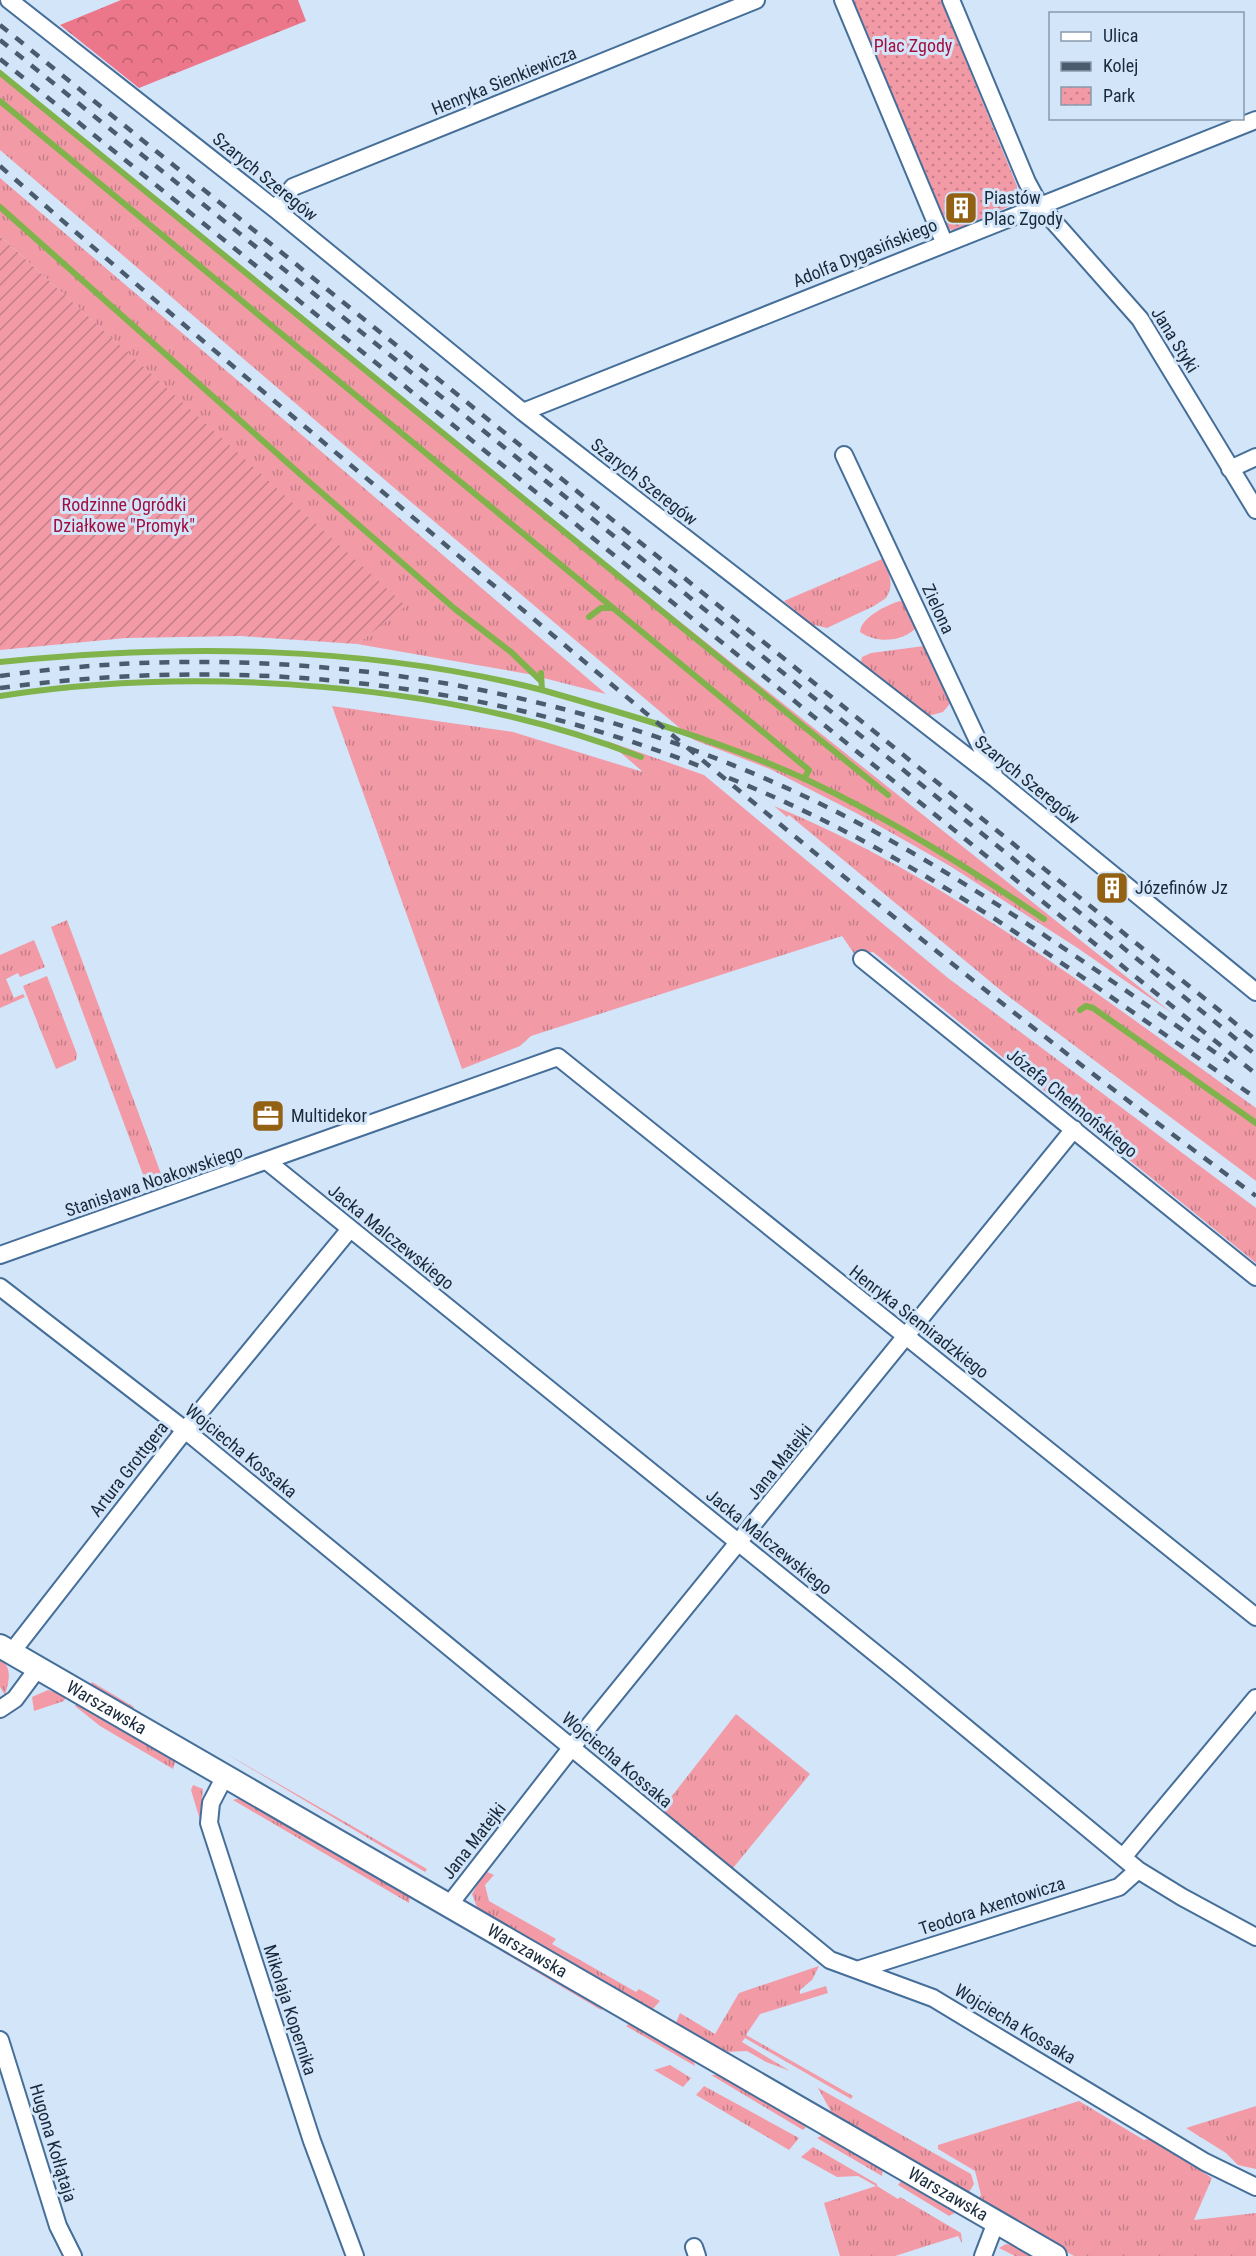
<svg xmlns="http://www.w3.org/2000/svg" width="1256" height="2256" font-family="'Roboto Condensed',sans-serif">
  <style>
    .grass { fill: url(#grass-tufts) }
    .forest { fill: url(#forest-crowns) }
    .park { fill: url(#park-dots) }
    .garden { fill: url(#garden-furrows) }
    .lines { fill: none; stroke-linecap: round; stroke-linejoin: round }
    .stream { stroke: #80b34b; stroke-width: 6 }
    .street-casing { stroke: #456e99; stroke-width: 20 }
    .secondary-casing { stroke: #456e99; stroke-width: 26 }
    .street { stroke: #fff; stroke-width: 16 }
    .secondary { stroke: #fff; stroke-width: 22 }
    .rail { stroke: #4a5b6e; stroke-width: 4.5; stroke-dasharray: 10 10; stroke-linecap: butt }
    .labels { text-anchor: middle; stroke-width: 6; stroke-linejoin: round; paint-order: stroke }
    .park-label { font-size: 18px; fill: #a20e3f; stroke: #d3e5f9 }
    .street-label { font-size: 18px; fill: #18293b; stroke: #d3e5f9 }
    .poi-label { font-size: 18px; fill: #18293b; stroke: #d3e5f9; text-anchor: start }
  </style>
  <defs>
    <pattern id="grass-tufts" width="24" height="20" patternUnits="userSpaceOnUse" patternTransform="scale(1.5)"><rect width="24" height="20" fill="#f29ba7"/><path d="M3 7l-1-3M5 7V3M7 7l1-3M15 17l-1-3M17 17v-4M19 17l1-3" fill="none" stroke="#c37e89"/></pattern>
    <pattern id="forest-crowns" width="20" height="18" patternUnits="userSpaceOnUse" patternTransform="scale(1.5)"><rect width="20" height="18" fill="#ec768a"/><path d="M2 6a3 3 0 1 1 6 0M12 15a3 3 0 1 1 6 0" fill="none" stroke="#be6172"/></pattern>
    <pattern id="park-dots" width="8" height="8" patternUnits="userSpaceOnUse" patternTransform="scale(1.5)"><rect width="8" height="8" fill="#f29ba7"/><path d="M2 2h.1M6 6h.1" fill="none" stroke="#c37e89" stroke-width="1.8" stroke-linecap="round"/></pattern>
    <pattern id="garden-furrows" width="10" height="10" patternUnits="userSpaceOnUse" patternTransform="scale(1.5)"><rect width="10" height="10" fill="#f29ba7"/><path d="M-1 1l2-2M0 10L10 0M9 11l2-2" fill="none" stroke="#c37e89"/></pattern>
  </defs>
  <rect width="100%" height="100%" fill="#d3e5f9"/>
  <!-- grass -->
  <path class="grass" d="M0,73L585,546L1172,1013L1076,947L950,866L858,814L770,769L694,740L392,486L0,150Z
    M0,178L606,694L528,674L357,644L405,606L0,236Z
    M882,559C889,573 895,584 886,598L874,606L827,628L810,624L784,601Z
    M900,601L909,604L917,627C903,642 877,644 860,632C861,617 887,605 900,601Z
    M924,646L929,647L953,700L943,712L928,716L864,669L861,662L862,657L871,653Z
    M332,706L513,732L643,772L607,741L704,775L948,978L1256,1208V1263L873,952L855,955L842,936L531,1036L520,1046L462,1069Z
    M774,806C944,875 1107,1001 1256,1108V1181L1004,993L789,815L787,817Z
    M67,920L160,1171L165,1185L156,1188L145,1180L51,927Z
    M34,940L45,967L20,977L18,973L6,979L14,998L23,994L25,997L0,1008V955Z
    M47,976L77,1054L76,1060L56,1069L23,986Z
    M0,1658C13,1669 9,1680 5,1695L0,1687Z
    M92,1682L134,1707L132,1710L90,1686Z
    M48,1690L66,1696L64,1701L34,1711L32,1697Z
    M77,1703L176,1760L173,1769L100,1726L75,1706Z
    M736,1714L810,1774L733,1868L661,1810Z
    M225,1753L427,1869L425,1872Z
    M193,1785L203,1789L200,1820L191,1790Z
    M236,1799H244L410,1895L409,1903L233,1800Z
    M485,1871L494,1875L485,1885L489,1901L556,1939L552,1944L636,1992L639,1989L660,2001L651,2011L478,1910L472,1894Z
    M503,1952H509L602,2009L601,2010Z
    M819,1966L812,1980L800,1990V1994L826,1986L828,1993L760,2014L746,2035L853,2096L851,2099L745,2038L742,2042L790,2071L766,2062L747,2051L724,2052L675,2025L680,2013L715,2034L739,1993Z
    M630,2023L693,2060L695,2066L626,2026Z
    M670,2065L691,2078L683,2087L654,2070Z
    M711,2075H721L804,2124L806,2127L803,2130Z
    M813,2085L971,2174L974,2184L968,2194L833,2115L818,2088Z
    M704,2086L799,2138L789,2150L696,2095Z
    M1079,2101L1144,2140L1151,2138L1212,2178L1194,2220L1256,2213V2256H1074L978,2200L981,2195L975,2171L938,2149V2145Z
    M1256,2106V2169L1238,2165L1226,2153L1186,2128Z
    M823,2135L883,2169L882,2176L817,2138Z
    M813,2147L877,2184V2186L898,2199L900,2197L961,2233L962,2243L958,2236L895,2256H840L824,2203L876,2186L858,2176L837,2177L801,2157Z
    M902,2180L957,2212L949,2216L898,2185Z
    M1006,2244L1016,2246L1033,2256H1015L999,2248Z"/>
  <!-- forest -->
  <path class="forest" d="M121,0H298L306,21L139,88L60,25Z"/>
  <!-- park -->
  <path class="park" d="M846,0H941L1017,186V203L954,230L946,229Z"/>
  <!-- garden -->
  <path class="garden" d="M0,236L406,606L357,644L240,636L126,638L0,650Z"/>
  <g class="lines">
    <!-- stream -->
    <path class="stream" d="M0,73L888,795
      M0,101L809,770L804,779
      M0,207L300,474L455,609L511,652L541,681
      M589,617L601,608H612
      M0,662C180,644 365,645 542,690L541,673
      M542,690C630,715 721,741 805,779C889,818 967,867 1044,919
      M0,696C200,665 452,683 641,757
      M1080,1010L1086,1006L1093,1008L1256,1123"/>
    <defs>
      <path id="street" d="M9,0L275,209L523,412L996,779L1256,992
        M843,0L944,242
        M951,0L1027,182L1040,206L1140,319L1256,510
        M275,209L293,187L756,0
        M523,412L1256,120
        M844,455L994,775
        M1230,469L1256,457
        M862,959L1256,1277
        M268,1162L901,1674L1138,1870L1182,1897L1256,1937
        M0,1255L558,1057L1256,1617
        M0,1287L185,1430L830,1960L933,1998L1205,2162L1256,2187
        M11,1653L185,1430L350,1229
        M0,1709L15,1699L38,1668
        M225,1776L211,1803L209,1823L312,2141L355,2256
        M1124,1856L1256,1698
        M449,1905L572,1747L1074,1129
        M857,1970L1119,1887L1138,1870
        M0,2040L58,2226L73,2256
        M694,2247L697,2256
        M983,2256L996,2222"/>
      <g id="secondary">
        <path id="s1" d="M0,1646L1055,2256"/>
      </g>
    </defs>
    <!-- street casing -->
    <use href="#street" class="street-casing"/>
    <!-- secondary casing -->
    <use href="#secondary" class="secondary-casing"/>
    <!-- street -->
    <use href="#street" class="street"/>
    <!-- secondary -->
    <use href="#secondary" class="secondary"/>
    <!-- rail -->
    <path class="rail" d="M0,25L1256,1040
      M0,40L1256,1055
      M0,59L1256,1074
      M0,166C153,301 311,431 467,563C725,780 983,997 1256,1196
      M0,676C298,633 613,689 877,833C1000,900 1114,983 1229,1062
      M0,688C237,656 484,680 707,769
      M729,778C922,855 1086,981 1256,1098"/>
  </g>
  <!-- icons -->
  <defs>
    <symbol id="building-square" viewBox="-11 -11 22 22"><rect x="-9" y="-9" width="18" height="18" rx="4" fill="#936113" stroke="#d3e5f9"/><path d="M-4-6H4V6H1V3H-1V6H-4ZM-2.5-4.3h1.7v1.8h-1.7ZM.8-4.3h1.7v1.8H.8ZM-2.5-1h1.7V.8h-1.7ZM.8-1h1.7V.8H.8Z" fill="#fff"/></symbol>
    <symbol id="office-square" viewBox="-11 -11 22 22"><rect x="-9" y="-9" width="18" height="18" rx="4" fill="#936113" stroke="#d3e5f9"/><path d="M-6-3h4V-5.5h4V-3h4V5H-6ZM-1-4.5V-3h2v-1.5ZM-6 0V1H6V0Z" fill="#fff"/></symbol>
  </defs>
  <g fill-rule="evenodd">
    <use href="#building-square" x="942" y="189" width="38" height="38"/>
    <use href="#building-square" x="1093" y="869" width="38" height="38"/>
    <use href="#office-square" x="249" y="1097" width="38" height="38"/>
  </g>
  <g class="labels">
    <!-- park labels -->
    <g class="park-label">
      <text x="913" y="52">Plac Zgody</text>
      <text x="124" y="511">Rodzinne Ogródki<tspan x="124" dy="21">Działkowe "Promyk"</tspan></text>
    </g>
    <!-- street labels -->
    <g class="street-label">
      <text transform="translate(504 81) rotate(-22)" y="6">Henryka Sienkiewicza</text>
      <text transform="translate(265 177) rotate(39)" y="6">Szarych Szeregów</text>
      <text transform="translate(865 253) rotate(-22)" y="6">Adolfa Dygasińskiego</text>
      <text transform="translate(1175 340) rotate(58)" y="6">Jana Styki</text>
      <text transform="translate(644 482) rotate(38)" y="6">Szarych Szeregów</text>
      <text transform="translate(938 609) rotate(65)" y="6">Zielona</text>
      <text transform="translate(1027 780) rotate(39)" y="6">Szarych Szeregów</text>
      <text transform="translate(1072 1103) rotate(39)" y="6">Józefa Chełmońskiego</text>
      <text transform="translate(154 1181) rotate(-19)" y="6">Stanisława Noakowskiego</text>
      <text transform="translate(391 1237) rotate(39)" y="6">Jacka Malczewskiego</text>
      <text transform="translate(919 1322) rotate(38)" y="6">Henryka Siemiradzkiego</text>
      <text transform="translate(241 1451) rotate(39)" y="6">Wojciecha Kossaka</text>
      <text transform="translate(780 1462) rotate(-51)" y="6">Jana Matejki</text>
      <text transform="translate(129 1469) rotate(-52)" y="6">Artura Grottgera</text>
      <text transform="translate(769 1542) rotate(39)" y="6">Jacka Malczewskiego</text>
      <text dy="6" stroke="none"><textPath href="#s1" startOffset="123">Warszawska</textPath></text>
      <text transform="translate(617 1760) rotate(40)" y="6">Wojciecha Kossaka</text>
      <text transform="translate(474 1841) rotate(-52)" y="6">Jana Matejki</text>
      <text transform="translate(992 1906) rotate(-18)" y="6">Teodora Axentowicza</text>
      <text dy="6" stroke="none"><textPath href="#s1" startOffset="609">Warszawska</textPath></text>
      <text transform="translate(290 2010) rotate(72)" y="6">Mikołaja Kopernika</text>
      <text transform="translate(1015 2024) rotate(31)" y="6">Wojciecha Kossaka</text>
      <text transform="translate(53 2143) rotate(73)" y="6">Hugona Kołłątaja</text>
      <text dy="6" stroke="none"><textPath href="#s1" startOffset="1095">Warszawska</textPath></text>
    </g>
    <!-- poi labels -->
    <g class="poi-label">
      <text x="984" y="204">Piastów<tspan x="984" dy="21">Plac Zgody</tspan></text>
      <text x="1135" y="894">Józefinów Jz</text>
      <text x="291" y="1122">Multidekor</text>
    </g>
  </g>
  <!-- legend -->
  <rect x="1049" y="12" width="195" height="108" fill="#d3e5f9" stroke="#889aad" stroke-width="1.5"/>
  <rect x="1061" y="32" width="30" height="9" fill="#ffffff" stroke="#889aad" stroke-width="1.5"/>
  <text x="1103" y="42" font-size="18" fill="#18293b">Ulica</text>
  <rect x="1061" y="62" width="30" height="9" fill="#4a5b6e" stroke="#889aad" stroke-width="1.5"/>
  <text x="1103" y="72" font-size="18" fill="#18293b">Kolej</text>
  <rect x="1061" y="87" width="30" height="18" fill="url(#park-dots)" stroke="#889aad" stroke-width="1.5"/>
  <text x="1103" y="102" font-size="18" fill="#18293b">Park</text>
</svg>
